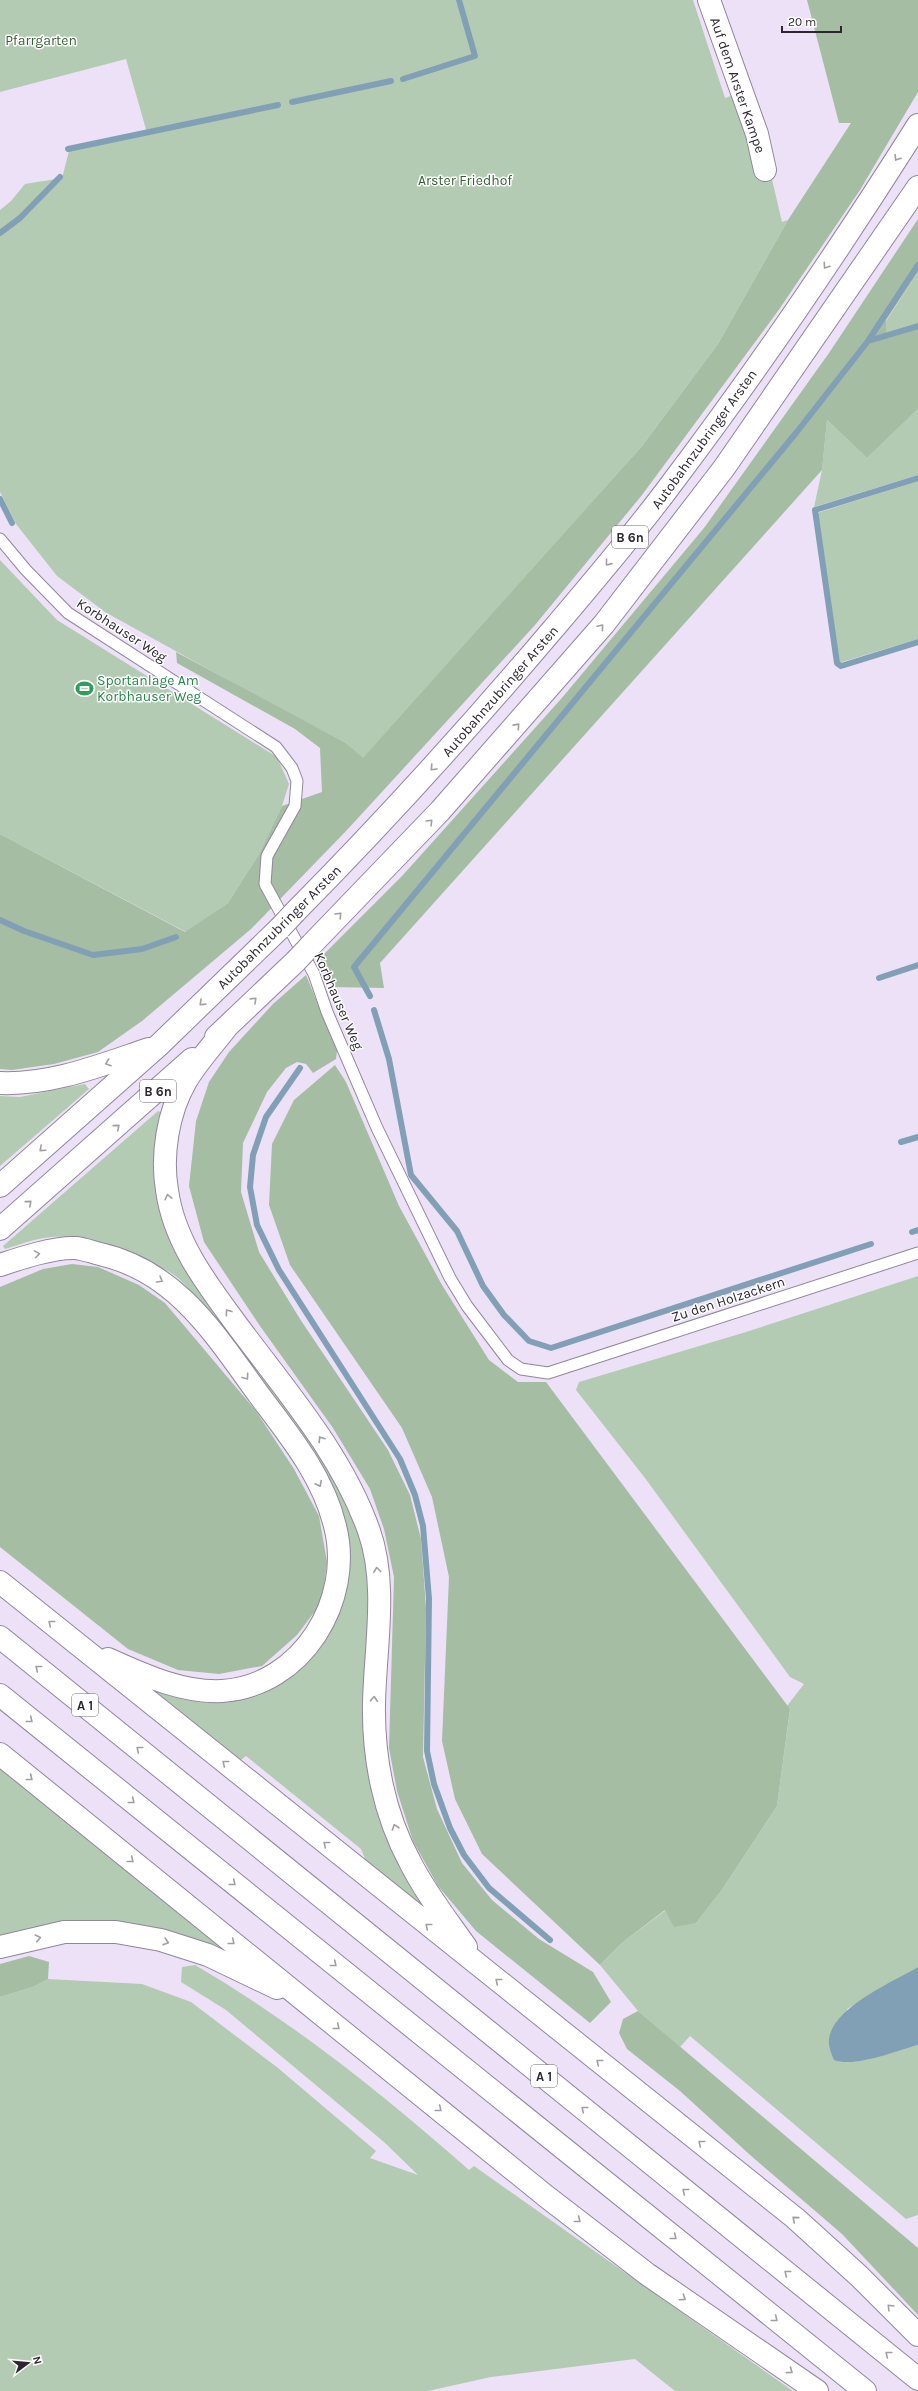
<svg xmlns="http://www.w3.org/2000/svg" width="918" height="2391" font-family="Karla,sans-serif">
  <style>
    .green { fill: #b4cbb3 }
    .forest { fill: #a4bda3 }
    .water { fill: #82a0b5 }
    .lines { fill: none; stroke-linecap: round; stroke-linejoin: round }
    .stream { stroke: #82a0b5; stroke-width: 6 }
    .lane-casing { stroke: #90869a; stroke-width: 13 }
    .street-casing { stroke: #90869a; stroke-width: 24 }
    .highway-casing { stroke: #90869a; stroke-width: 24 }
    .lane { stroke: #fff; stroke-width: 11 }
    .street { stroke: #fff; stroke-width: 22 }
    .highway { stroke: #fff; stroke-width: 22 }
    .highway-bridge-casing { stroke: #90869a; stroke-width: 24; stroke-linecap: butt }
    .highway-bridge { stroke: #fff; stroke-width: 22 }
    .oneway { stroke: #a09ea1 }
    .labels { text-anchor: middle; stroke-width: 3; stroke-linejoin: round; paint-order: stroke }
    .shield { fill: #fff; stroke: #6b686d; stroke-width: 1 }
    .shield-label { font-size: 13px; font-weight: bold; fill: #2c272f }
    .park-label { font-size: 14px; fill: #395f38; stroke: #fff }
    .street-label { font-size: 14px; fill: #2c272f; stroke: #fff }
    .leisure-label { font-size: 14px; fill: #27864d; stroke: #fff; text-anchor: start }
  </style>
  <rect width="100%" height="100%" fill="#ede1f8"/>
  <!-- green -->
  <path class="green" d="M0,0H693L725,98L736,94L764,145L782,222L788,220L718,344L642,446L363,759L346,743L266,701L105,612L57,576L16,524L0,492V210L11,201L25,184L62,178L69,151L147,133L126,59L0,92Z
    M918,272V324L886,335V321Z
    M918,409V475L814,507L822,470L827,420L867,458Z
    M918,481V639L842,662L839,661L817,513Z
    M0,560L57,620L277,757L289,784L282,806L259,854L228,903L186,932L0,834Z
    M85,1084L89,1089L0,1166V1096L20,1097Z
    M158,1111L162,1113C153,1144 153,1173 160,1204L327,1462L347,1500L363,1541L369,1572V1639L364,1745L374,1801L398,1863L423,1903L421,1906L366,1861L361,1849L246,1756L241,1760L150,1687C172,1694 194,1703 216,1703C293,1705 353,1627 350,1554C349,1523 335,1489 320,1462C307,1437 286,1413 269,1390C244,1356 221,1321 191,1292C186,1286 180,1279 174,1275C142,1253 84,1231 44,1238C31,1240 18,1245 5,1249L3,1246Z
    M918,1276V1967L847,2009L864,2060L918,2045V2215L906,2219L690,2036L680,2047L638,2011L600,1965L623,1942L666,1910L696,1923L721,1891L777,1806L790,1710L787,1706L804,1684L790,1677L645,1478L576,1390L579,1382L746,1332Z
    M0,1765L228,1953L162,1929L111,1921L0,1938Z
    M195,1965C293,2022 384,2095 469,2170L474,2166L793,2391H675L635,2359L491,2377L428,2391H0V1997L33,1987L48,1979L142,1984L191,2002L278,2068L376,2151L370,2158L418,2175L384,2142L226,2010L181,1982L182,1967Z"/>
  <!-- forest -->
  <path class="forest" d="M807,0H918V92L860,190L778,311L642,495L535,625L347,830L251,929L142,1021L98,1052L54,1064L12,1070L0,1069V834L185,932L228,903L259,854L282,806L322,792L320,748L295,729L177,663L176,652L346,743L363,758L642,446L718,344L788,220L851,123H839Z
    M918,219V272L886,320V334L918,324V409L867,458L827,420L822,470L380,963L384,988L331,987L320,958L403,875L561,699L704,528L829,353Z
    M306,975L337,1051L336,1059L313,1073L306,1064L297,1062L286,1068L267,1092L243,1143L241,1192L259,1252L300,1319L388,1450L410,1495L421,1539L426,1608L423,1757L437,1809L462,1863L492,1900L539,1939L593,1972L611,2002L590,2023L476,1931L438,1886L413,1841L397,1791L389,1748L394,1577L384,1529L370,1489L333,1428L260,1326L204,1242L189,1186L196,1121L209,1082L229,1052L273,1004Z
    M335,1065L346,1082L399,1206L442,1285L489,1360L518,1382H546L790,1709L777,1806L721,1891L696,1923L674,1927L665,1910L623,1942L600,1965L482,1854L455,1799L442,1741L449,1577L432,1497L402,1428L290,1265L269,1205L272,1144L294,1100Z
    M72,1264L98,1267L139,1285L165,1303L256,1411L294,1469L319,1516L327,1562L322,1602L297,1635L262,1666L219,1674L178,1670L128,1649L0,1547V1287L43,1269Z
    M29,1956L49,1962L48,1979L33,1987L0,1997V1964Z
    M638,2011L918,2248V2315L842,2234L749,2154L680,2091L627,2049L619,2033L623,2019Z"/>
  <!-- water -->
  <path class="water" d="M918,1967V2045C895,2051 855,2068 834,2060C831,2053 828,2046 829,2039C833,2007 893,1982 918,1967Z"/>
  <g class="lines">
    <!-- stream -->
    <path class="stream" d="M403,79L475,56L459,0
      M292,102L391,81
      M68,149L278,105
      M0,233L20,218L60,177
      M868,341L918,326
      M0,499L12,523
      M815,510L837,663L841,666L918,642
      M815,510L918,478
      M0,920L24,931L93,955L142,949L176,937
      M879,978L918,965
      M370,996L354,967L796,433L868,341L918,265
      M374,1010L389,1059L411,1175L457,1231L483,1286L504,1315L529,1341L551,1348L871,1244
      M300,1068L266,1117L253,1155L250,1187L257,1225L279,1270L400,1459L415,1495L423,1526L429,1599L427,1751L434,1784L450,1828L464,1855L489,1888L550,1940
      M901,1142L918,1137
      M912,1232L918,1230"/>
    <defs>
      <path id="lane" d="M0,539L26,570L68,613L276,747L292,768L297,781L295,806L267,856L265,884L314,974L327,1012L377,1128L450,1278L467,1306L508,1360L521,1369L548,1373L918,1253"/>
      <path id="street" d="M709,0L757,134L765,170"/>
      <path id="highway" d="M295,912C385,821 471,726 554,628C594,581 635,533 672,483C759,368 841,247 918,125
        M312,944L440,811L604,624L724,468L918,187
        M226,1028C213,1045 197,1062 186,1081C168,1112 161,1155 167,1190C174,1243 209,1287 240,1329C287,1392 342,1455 369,1531C388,1585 375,1648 374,1704C373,1758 384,1814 410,1862C425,1892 447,1920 466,1947
        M216,1037L296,961
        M0,1083C52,1085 101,1065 149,1049
        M0,1186L158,1046L280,928
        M0,1229L192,1059
        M0,1265C21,1258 54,1247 76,1248C84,1249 92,1252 100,1254C178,1272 215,1335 259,1395C289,1435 323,1476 335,1526C354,1600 302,1686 222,1691C182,1693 144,1675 108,1659
        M0,1582L795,2218L859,2276L918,2335
        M0,1637L918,2379
        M0,1695L865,2391
        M0,1754L547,2197L647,2274L817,2391
        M0,1947L64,1932H116L161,1940L208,1955L277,1988"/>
    </defs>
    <!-- lane casing -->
    <use href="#lane" class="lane-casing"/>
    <!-- street casing -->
    <use href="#street" class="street-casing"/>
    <!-- highway casing -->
    <use href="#highway" class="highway-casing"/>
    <!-- lane -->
    <use href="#lane" class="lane"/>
    <!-- street -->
    <use href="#street" class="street"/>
    <!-- highway -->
    <use href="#highway" class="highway"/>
    <defs>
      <path id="highway-bridge" d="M280,928L295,912
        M296,961L312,944"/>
    </defs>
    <!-- highway-bridge casing -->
    <use href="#highway-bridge" class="highway-bridge-casing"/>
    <!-- highway-bridge -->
    <use href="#highway-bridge" class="highway-bridge"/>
  </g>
  <!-- one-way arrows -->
  <defs><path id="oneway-chevron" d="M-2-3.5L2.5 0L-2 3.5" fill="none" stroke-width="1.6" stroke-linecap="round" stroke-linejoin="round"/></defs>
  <g class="oneway">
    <use href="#oneway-chevron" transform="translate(897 158) rotate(122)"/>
    <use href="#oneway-chevron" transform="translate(826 266) rotate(124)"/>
    <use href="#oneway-chevron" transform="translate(608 563) rotate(129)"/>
    <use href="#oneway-chevron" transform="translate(601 627) rotate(-50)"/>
    <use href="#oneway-chevron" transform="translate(517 726) rotate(-48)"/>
    <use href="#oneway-chevron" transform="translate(433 768) rotate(133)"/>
    <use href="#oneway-chevron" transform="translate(430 822) rotate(-45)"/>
    <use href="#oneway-chevron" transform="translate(339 915) rotate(-47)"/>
    <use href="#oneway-chevron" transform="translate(254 1000) rotate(-44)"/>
    <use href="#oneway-chevron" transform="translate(202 1003) rotate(136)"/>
    <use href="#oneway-chevron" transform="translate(108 1063) rotate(161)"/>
    <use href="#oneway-chevron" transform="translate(117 1127) rotate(-41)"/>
    <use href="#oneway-chevron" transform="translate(42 1149) rotate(138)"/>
    <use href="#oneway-chevron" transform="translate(168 1197) rotate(-104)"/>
    <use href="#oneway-chevron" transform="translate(29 1203) rotate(-41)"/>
    <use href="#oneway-chevron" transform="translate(37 1254) rotate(-9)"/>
    <use href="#oneway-chevron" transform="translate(160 1280) rotate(30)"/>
    <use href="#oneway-chevron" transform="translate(228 1312) rotate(-126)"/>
    <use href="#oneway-chevron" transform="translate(246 1377) rotate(54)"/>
    <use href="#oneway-chevron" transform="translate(321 1439) rotate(-123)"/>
    <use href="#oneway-chevron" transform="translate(319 1484) rotate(63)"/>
    <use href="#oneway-chevron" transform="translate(377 1570) rotate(-97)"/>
    <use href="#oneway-chevron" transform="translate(51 1623) rotate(-141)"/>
    <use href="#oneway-chevron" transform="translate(38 1668) rotate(-141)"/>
    <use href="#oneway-chevron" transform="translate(374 1699) rotate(-87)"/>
    <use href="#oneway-chevron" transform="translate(30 1720) rotate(39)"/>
    <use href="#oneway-chevron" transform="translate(139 1749) rotate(-141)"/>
    <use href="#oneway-chevron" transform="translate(225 1763) rotate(-141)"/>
    <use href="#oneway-chevron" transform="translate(30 1778) rotate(39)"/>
    <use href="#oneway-chevron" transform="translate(132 1801) rotate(39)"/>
    <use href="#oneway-chevron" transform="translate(395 1827) rotate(-109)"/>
    <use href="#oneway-chevron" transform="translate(326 1844) rotate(-141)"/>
    <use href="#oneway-chevron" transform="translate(131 1860) rotate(39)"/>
    <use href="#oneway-chevron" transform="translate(233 1883) rotate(39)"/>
    <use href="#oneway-chevron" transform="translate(428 1926) rotate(-141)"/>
    <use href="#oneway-chevron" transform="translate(38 1938) rotate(-13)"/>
    <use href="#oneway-chevron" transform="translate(166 1942) rotate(17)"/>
    <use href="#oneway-chevron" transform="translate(232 1942) rotate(39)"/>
    <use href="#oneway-chevron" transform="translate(334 1964) rotate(39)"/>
    <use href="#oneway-chevron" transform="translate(498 1981) rotate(-141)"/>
    <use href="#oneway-chevron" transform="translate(337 2027) rotate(39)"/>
    <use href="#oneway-chevron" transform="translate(599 2062) rotate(-141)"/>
    <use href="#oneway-chevron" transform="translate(439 2109) rotate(39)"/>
    <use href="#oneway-chevron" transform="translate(584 2109) rotate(-141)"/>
    <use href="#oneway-chevron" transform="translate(701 2143) rotate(-141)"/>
    <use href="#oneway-chevron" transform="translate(685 2191) rotate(-141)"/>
    <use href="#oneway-chevron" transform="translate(795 2219) rotate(-140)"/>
    <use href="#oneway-chevron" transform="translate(578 2220) rotate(38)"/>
    <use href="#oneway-chevron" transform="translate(674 2237) rotate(39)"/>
    <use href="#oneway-chevron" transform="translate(787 2273) rotate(-141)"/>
    <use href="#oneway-chevron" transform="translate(683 2298) rotate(34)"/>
    <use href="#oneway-chevron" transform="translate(890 2307) rotate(-135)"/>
    <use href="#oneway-chevron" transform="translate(775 2319) rotate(39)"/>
    <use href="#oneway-chevron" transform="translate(888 2354) rotate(-141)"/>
    <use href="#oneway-chevron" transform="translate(790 2371) rotate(36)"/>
  </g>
  <!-- icons -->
  <defs>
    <symbol id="stadium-bare" viewBox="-9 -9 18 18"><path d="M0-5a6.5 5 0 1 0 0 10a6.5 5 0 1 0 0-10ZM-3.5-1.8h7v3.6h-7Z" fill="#2e9e5b" stroke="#fff" stroke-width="2.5" paint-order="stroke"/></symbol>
  </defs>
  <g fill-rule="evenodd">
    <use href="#stadium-bare" x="72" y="676" width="25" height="25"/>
  </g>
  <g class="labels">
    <!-- shield labels -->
    <g class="shield">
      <rect x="612" y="526" width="36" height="22" rx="3"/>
      <rect x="140" y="1080" width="36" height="22" rx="3"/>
      <rect x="72" y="1694" width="26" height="22" rx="3"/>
      <rect x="531" y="2065" width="26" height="22" rx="3"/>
    </g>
    <g class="shield-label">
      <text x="630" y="542">B 6n</text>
      <text x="158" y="1096">B 6n</text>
      <text x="85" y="1710">A 1</text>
      <text x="544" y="2081">A 1</text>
    </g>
    <!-- park labels -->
    <g class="park-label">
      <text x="41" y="45">Pfarrgarten</text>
      <text x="465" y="185">Arster Friedhof</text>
    </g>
    <!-- street labels -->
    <g class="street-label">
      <text transform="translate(738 85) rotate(71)" y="5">Auf dem Arster Kampe</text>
      <text transform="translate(704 439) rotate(-54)" y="5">Autobahnzubringer Arsten</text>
      <text transform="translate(122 630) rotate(33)" y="5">Korbhauser Weg</text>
      <text transform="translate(500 691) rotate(-49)" y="5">Autobahnzubringer Arsten</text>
      <text transform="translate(279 927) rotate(-45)" y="5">Autobahnzubringer Arsten</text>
      <text transform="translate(339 1001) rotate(67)" y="5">Korbhauser Weg</text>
      <text transform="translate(728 1299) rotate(-18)" y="5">Zu den Holzackern</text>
    </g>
    <!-- leisure labels -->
    <g class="leisure-label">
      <text x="97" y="685">Sportanlage Am<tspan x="97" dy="16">Korbhauser Weg</tspan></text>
    </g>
  </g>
  <!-- north arrow -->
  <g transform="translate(28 2363) rotate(74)" stroke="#ffffff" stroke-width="3" paint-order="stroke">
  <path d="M0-3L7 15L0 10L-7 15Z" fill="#2c272f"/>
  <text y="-6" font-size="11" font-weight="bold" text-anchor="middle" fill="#2c272f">N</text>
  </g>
  <!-- scale -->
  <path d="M782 26v6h59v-6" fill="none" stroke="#2c272f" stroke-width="2"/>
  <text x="788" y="26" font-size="12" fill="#2c272f" stroke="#ffffff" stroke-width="3" paint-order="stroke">20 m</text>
</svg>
